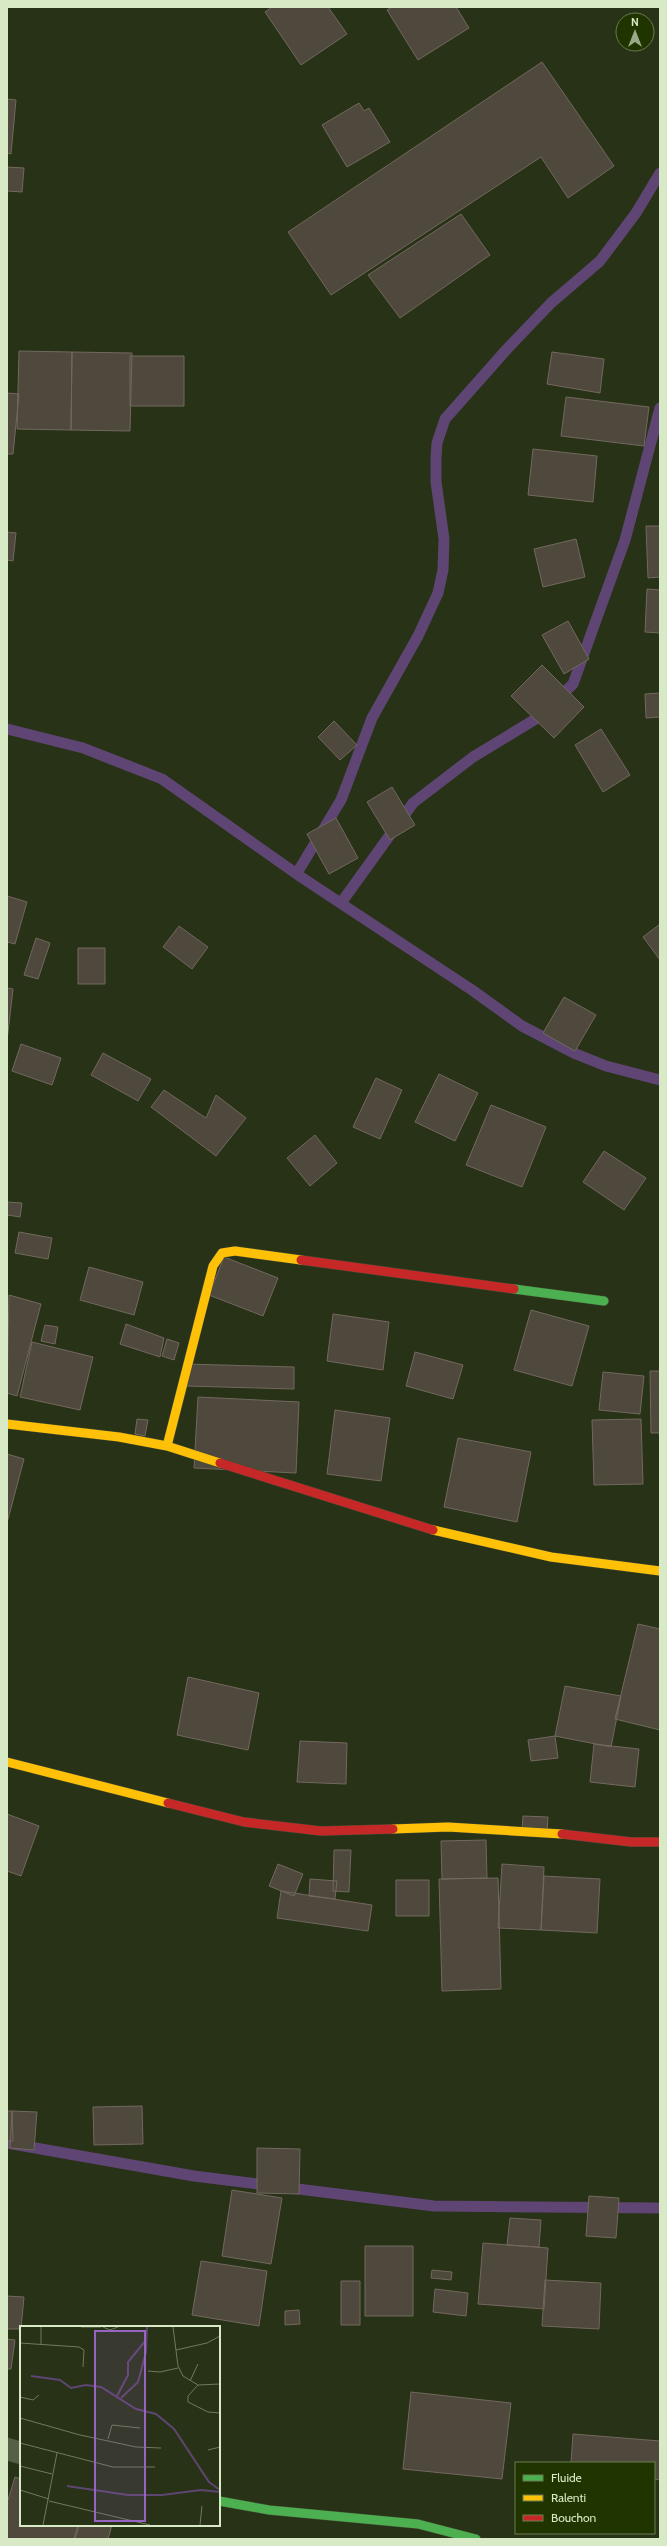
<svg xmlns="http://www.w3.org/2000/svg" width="667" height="2546" font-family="Cabin,sans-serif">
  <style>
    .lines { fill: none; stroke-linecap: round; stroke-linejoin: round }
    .stream { stroke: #5f4573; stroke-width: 11 }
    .building { fill: #4f483c; stroke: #73685f }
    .street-casing { stroke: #424b34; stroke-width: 23 }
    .fast-casing { stroke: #424b34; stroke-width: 10 }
    .slow-casing { stroke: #424b34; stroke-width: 10 }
    .jam-casing { stroke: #424b34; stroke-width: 10 }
    .street { stroke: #556047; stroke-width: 22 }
    .fast { stroke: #4caf50; stroke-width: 9 }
    .slow { stroke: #ffc107; stroke-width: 9 }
    .jam { stroke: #c62828; stroke-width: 9 }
    .inset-river { fill: none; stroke: #5f4573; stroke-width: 2 }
    .inset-road { fill: none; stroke: #6e7b5c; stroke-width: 1 }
    .view { fill: #9765c1; fill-opacity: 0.15; stroke: #9765c1; stroke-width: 2 }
    .inset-edge { fill: none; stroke: #d8e9c6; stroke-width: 2 }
  </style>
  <rect width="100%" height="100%" fill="#273216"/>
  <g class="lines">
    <!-- stream -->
    <path class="stream" d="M7,729L83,748L162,779L301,877L472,990L522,1026L576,1054L606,1066L660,1080
      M297,873L341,800L372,718L418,636L438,593L443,570L444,539L436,482V457L437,443L445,419L507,349L551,303L600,261L636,213L660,173
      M341,903L413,803L473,757L539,717L573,684L625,540L660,408
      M7,2143L194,2176L434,2206L660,2208"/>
  </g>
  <!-- building -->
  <path class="building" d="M272,7H328L347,34L301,65L265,12Z
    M392,7H456L469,28L418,60L387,10Z
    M542,62L614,166L568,198L541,157L331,295L288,232Z
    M7,99L16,100L11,154L7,153Z
    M359,103L364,111L369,108L390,142L347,167L322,125Z
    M7,167L24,168L22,192L7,191Z
    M461,214L490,255L400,318L368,275Z
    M19,351L72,352L71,430L17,429Z
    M72,352L132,353L130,431L71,430Z
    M552,352L604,359L600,393L547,384Z
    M130,356H184V406H130Z
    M7,393L19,394L13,454H7Z
    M566,397L649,407L644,446L561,436Z
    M533,449L597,456L593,502L528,495Z
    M646,526H660V577L648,578Z
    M7,532L16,533L13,561L7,560Z
    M576,539L585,577L543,587L534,549Z
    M647,589L660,590V633L645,632Z
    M568,621L589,659L564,674L542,635Z
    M542,665L584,707L554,738L511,696Z
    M660,693V717L646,718L645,694Z
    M334,721L357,745L340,760L318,737Z
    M601,729L630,775L603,792L575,745Z
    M392,787L415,825L390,840L367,802Z
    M336,818L358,858L329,874L307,834Z
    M7,896L27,902L15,944L7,942Z
    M660,924V960L643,937Z
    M179,926L208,947L192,969L163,947Z
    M36,938L50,943L38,979L24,975Z
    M78,948H105V984H78Z
    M7,988L13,989L7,1041Z
    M564,997L596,1015L575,1051L543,1033Z
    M21,1044L61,1058L52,1085L12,1071Z
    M103,1053L151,1079L138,1101L91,1075Z
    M439,1074L478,1093L455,1141L415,1122Z
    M376,1078L402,1090L380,1139L353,1127Z
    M164,1090L206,1118L216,1095L246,1118L216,1156L151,1107Z
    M491,1105L546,1127L522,1187L466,1165Z
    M315,1135L337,1163L310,1186L287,1158Z
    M604,1151L646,1178L624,1210L583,1182Z
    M7,1202L22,1203L20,1217L7,1215Z
    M19,1232L52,1238L48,1259L15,1253Z
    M224,1257L278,1278L263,1316L209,1295Z
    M89,1267L143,1282L134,1315L80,1300Z
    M9,1295L41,1304L17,1396L7,1393Z
    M531,1310L589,1326L572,1386L514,1370Z
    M333,1314L389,1322L383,1370L327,1361Z
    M126,1324L164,1338L160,1357L120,1344Z
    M45,1325L58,1327L55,1344L41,1341Z
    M167,1339L179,1343L174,1360L162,1356Z
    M32,1342L93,1357L80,1410L20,1397Z
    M415,1352L463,1365L453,1399L406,1386Z
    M185,1364L294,1367V1389L185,1386Z
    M650,1371H660V1433H651Z
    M603,1372L644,1376L640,1414L599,1410Z
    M198,1397L299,1402L296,1473L194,1468Z
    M335,1410L390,1418L381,1481L327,1474Z
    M137,1419L148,1420L145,1436L135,1434Z
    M641,1419L643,1484L594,1485L592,1420Z
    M458,1438L531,1452L517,1522L444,1507Z
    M7,1454L24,1459L7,1523Z
    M638,1624L660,1629V1730L615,1719Z
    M188,1677L259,1693L248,1750L177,1735Z
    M565,1686L621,1696L611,1747L555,1736Z
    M555,1736L558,1758L531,1761L528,1740Z
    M300,1741L347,1743L346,1784L297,1782Z
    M594,1744L639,1749L635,1787L590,1782Z
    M7,1814L39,1826L21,1876L7,1871Z
    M523,1816L548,1817L547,1832L522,1831Z
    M486,1840L487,1878L442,1879L441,1841Z
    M334,1850H351L349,1892L333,1891Z
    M278,1864L303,1874L294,1896L269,1886Z
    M502,1864L544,1867L541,1930L498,1928Z
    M544,1876L600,1879L597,1933L541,1930Z
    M498,1878L501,1989L442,1991L439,1879Z
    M310,1879L337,1881L335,1899L309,1896Z
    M396,1880H429V1916H396Z
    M281,1891L372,1905L368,1931L277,1918Z
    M142,2106L143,2144L94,2145L93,2107Z
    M7,2111H12L13,2141H7Z
    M12,2111L37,2112L34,2150L10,2148Z
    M257,2148L300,2149L299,2194L257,2193Z
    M232,2190L282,2198L271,2264L222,2256Z
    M589,2196L619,2198L616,2238L586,2236Z
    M510,2218L541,2220L539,2247L507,2245Z
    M483,2243L548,2248L544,2309L478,2304Z
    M365,2246H413V2316H365Z
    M201,2261L267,2271L259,2326L192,2315Z
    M432,2270L452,2272L451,2280L431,2278Z
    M545,2280L601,2283L599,2329L542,2326Z
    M341,2281H360V2325H341Z
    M435,2289L468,2293L466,2316L433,2312Z
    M7,2296L24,2297L21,2329H7Z
    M299,2310L300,2324L285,2325V2311Z
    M7,2339L15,2340L11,2369H7Z
    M411,2392L511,2403L502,2479L403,2469Z
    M573,2434L660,2441V2480L654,2479V2463H571Z
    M15,2477L21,2479V2525H78L74,2539H7V2503Z
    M79,2525H112L108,2539H75Z"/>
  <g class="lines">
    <defs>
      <path id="street" d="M7,2449L21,2453"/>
      <path id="fast" d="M514,1289L604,1301
        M219,2501L269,2510L418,2524L476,2539"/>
      <path id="slow" d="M7,1424L119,1437L167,1446L220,1463
        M167,1446L213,1266L222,1253L235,1251L301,1260
        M433,1530L551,1557L660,1571
        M7,1762L168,1803
        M393,1829L448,1827L562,1834"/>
      <path id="jam" d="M301,1260L514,1289
        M220,1463L433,1530
        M168,1803L244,1822L321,1831L393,1829
        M562,1834L631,1842H660"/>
    </defs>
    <!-- street casing -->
    <use href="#street" class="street-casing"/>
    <!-- fast casing -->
    <use href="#fast" class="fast-casing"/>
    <!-- slow casing -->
    <use href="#slow" class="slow-casing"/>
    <!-- jam casing -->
    <use href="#jam" class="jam-casing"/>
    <!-- street -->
    <use href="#street" class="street"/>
    <!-- fast -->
    <use href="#fast" class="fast"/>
    <!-- slow -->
    <use href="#slow" class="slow"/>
    <!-- jam -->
    <use href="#jam" class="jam"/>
  </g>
  <!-- overview -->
  <g transform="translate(20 2326)">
    <rect width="200" height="200" fill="#273216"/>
    <path class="inset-river" d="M11,50L40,54L51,62L66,59L81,61L116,83L136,88L154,103L189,156L200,164M97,70L108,49V36L126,14M101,72L118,56L126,26L127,1M47,160L108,169H142L181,164L200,166"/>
    <path class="inset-road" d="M61,1H81M83,1L90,4L98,1M153,1L158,40L163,50L178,59L200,58M0,17L59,21L64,24L63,41M21,18V1M156,24L187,17L200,10M128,45L140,46L158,42M170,55L178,38M178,59L168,70V76L188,86L200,87M0,71L13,74L19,69M0,92L60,109L116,121L141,122M88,113L92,99L120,102M0,117L93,141H135M188,124L200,121M0,140L32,148M0,164L29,173M29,175L130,199M23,199L37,127M180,199L182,180"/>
    <path class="view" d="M75,5H125V195H75Z"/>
    <rect width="200" height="200" class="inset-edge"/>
  </g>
  <!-- border -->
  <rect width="667" height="2546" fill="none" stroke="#d8e9c6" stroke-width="16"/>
  <!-- legend -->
  <rect x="515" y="2462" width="140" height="72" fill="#203400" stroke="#6a7c4f"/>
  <rect x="523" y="2475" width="20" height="6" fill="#4caf50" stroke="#6a7c4f"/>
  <text x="551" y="2482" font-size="12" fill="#d8e9c6">Fluide</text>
  <rect x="523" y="2495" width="20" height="6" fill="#ffc107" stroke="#6a7c4f"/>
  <text x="551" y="2502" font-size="12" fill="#d8e9c6">Ralenti</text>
  <rect x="523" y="2515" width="20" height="6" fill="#c62828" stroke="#6a7c4f"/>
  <text x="551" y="2522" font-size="12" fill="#d8e9c6">Bouchon</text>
  <!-- north arrow -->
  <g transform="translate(635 32)"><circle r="19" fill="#203400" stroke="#6a7c4f"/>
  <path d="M0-3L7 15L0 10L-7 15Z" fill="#9aa988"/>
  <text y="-6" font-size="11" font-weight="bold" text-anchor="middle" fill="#d8e9c6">N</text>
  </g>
</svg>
